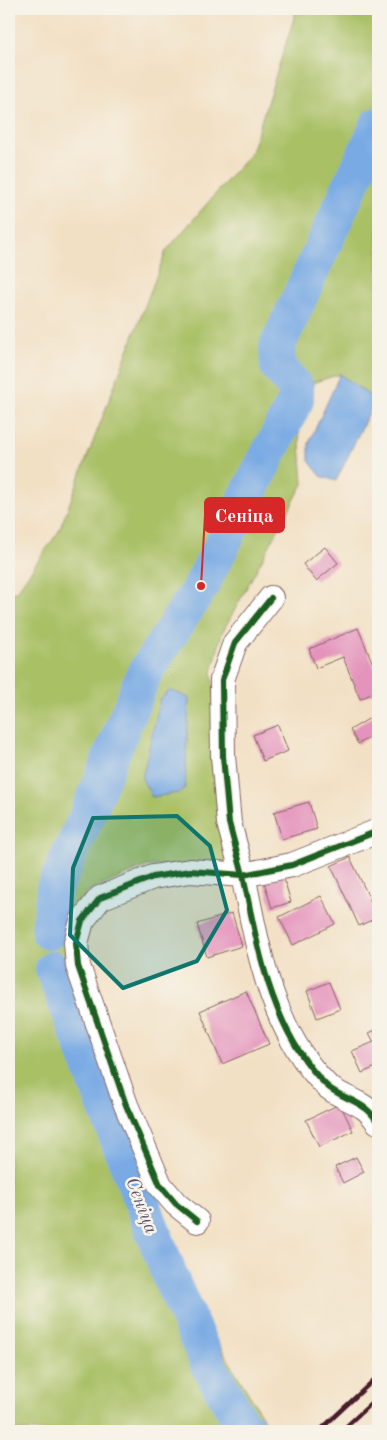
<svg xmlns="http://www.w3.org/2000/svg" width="387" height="1440" font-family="'Old Standard TT',serif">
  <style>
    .green { fill: #a9c065; stroke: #7a7048 }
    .water { fill: #79aae4; stroke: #626488 }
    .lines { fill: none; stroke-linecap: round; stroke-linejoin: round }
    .river { stroke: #79aae4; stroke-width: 36 }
    .building { fill: #e493bc }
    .minor-casing { stroke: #856361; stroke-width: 26 }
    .minor { stroke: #fff; stroke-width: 24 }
    .rail { stroke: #4a1f2b; stroke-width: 4 }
    .cycleway-casing { stroke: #f7f3e8; stroke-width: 9 }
    .cycleway { stroke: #1b5e20; stroke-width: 6 }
    .marked { fill: #0f766e; fill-opacity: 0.2; stroke: #0f766e; stroke-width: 4; stroke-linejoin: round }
    .labels { text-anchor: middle; stroke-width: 5; stroke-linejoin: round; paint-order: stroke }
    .water-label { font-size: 19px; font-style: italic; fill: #5a506c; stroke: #f7f3e8 }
    .leader { fill: none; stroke: #d62828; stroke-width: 2 }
    .callout-dot { fill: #d62828; stroke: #f7f3e8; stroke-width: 2 }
    .callout { fill: #d62828; stroke: #d62828; stroke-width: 2 }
    .callout-label { font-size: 19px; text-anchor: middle; font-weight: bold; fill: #fff }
  </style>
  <rect width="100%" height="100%" fill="#f7f3e8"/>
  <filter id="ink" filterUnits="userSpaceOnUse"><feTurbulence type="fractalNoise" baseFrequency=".02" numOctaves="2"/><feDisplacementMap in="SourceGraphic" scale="10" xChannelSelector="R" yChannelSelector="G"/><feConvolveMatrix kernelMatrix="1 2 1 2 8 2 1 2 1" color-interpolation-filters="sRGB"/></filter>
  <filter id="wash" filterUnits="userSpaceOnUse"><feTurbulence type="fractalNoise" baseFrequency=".0096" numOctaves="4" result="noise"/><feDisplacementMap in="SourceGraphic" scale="20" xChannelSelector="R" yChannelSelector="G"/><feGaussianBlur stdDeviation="1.12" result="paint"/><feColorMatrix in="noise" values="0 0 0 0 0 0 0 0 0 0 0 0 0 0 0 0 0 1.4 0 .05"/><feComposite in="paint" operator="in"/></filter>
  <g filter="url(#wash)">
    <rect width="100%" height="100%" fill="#f2e0c4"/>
    <!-- green -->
    <path class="green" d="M297,9H378V400H375L340,374L296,388L303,484L222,633L212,672L231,864L147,866L86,892L71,923L69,959L144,1191L182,1283L271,1431H9V593L16,592L59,531L166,251L251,153Z"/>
    <!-- water -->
    <path class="water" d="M340,374L375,400L336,481L321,476L309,461V443Z
      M170,690L189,698L185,788L179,793L152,797L142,779L160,699Z"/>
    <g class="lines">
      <!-- river -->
      <path class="river" d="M49,932L54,889L87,816L144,674L201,586L296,400V388L278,366L277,347L378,125
        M53,969L173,1284L210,1368L241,1423L250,1431"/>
    </g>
    <g id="blocks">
      <!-- building -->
      <path class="building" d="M325,547L338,563L316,581L303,564Z
        M358,628L378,676V691L360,699L343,657L316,668L309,649Z
        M375,715L378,721V732L358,744L350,730Z
        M278,725L288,751L263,761L253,735Z
        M309,802L317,829L282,839L274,812Z
        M350,857L378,917L359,926L331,866Z
        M283,876L291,902L272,908L264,882Z
        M321,896L335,924L293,945L279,917Z
        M232,913L242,946L207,957L197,924Z
        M329,982L340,1009L317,1018L307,991Z
        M246,991L269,1044L222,1064L200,1011Z
        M378,1029V1066L362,1073L352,1051L374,1042L369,1033Z
        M340,1104L353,1131L319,1147L306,1120Z
        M356,1157L364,1172L343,1183L335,1167Z"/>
    </g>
  </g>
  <g filter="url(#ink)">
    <use href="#blocks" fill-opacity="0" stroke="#856361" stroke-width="1"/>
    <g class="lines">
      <defs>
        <path id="minor" d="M271,598L235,643L222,680L223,756L229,823L243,875L292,865L378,831
          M197,1221L176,1204L160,1185L126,1105L78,966L76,943L82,921L100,898L153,877L190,871L243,875C258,948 271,1030 326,1085C336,1095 353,1099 365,1108C370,1111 374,1117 378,1122"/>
      </defs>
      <!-- minor casing -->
      <use href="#minor" class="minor-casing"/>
      <!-- minor -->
      <use href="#minor" class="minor"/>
      <!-- rail -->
      <path class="rail" d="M319,1431L378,1376
        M341,1431L378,1397"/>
      <defs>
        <path id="cycleway" d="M271,598L235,643L222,680L223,756L229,823L243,875L292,865L378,831
          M197,1221L176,1204L160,1185L126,1105L78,966L76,943L82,921L100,898L153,877L190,871L243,875C258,948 271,1030 326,1085C336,1095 353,1099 365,1108C370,1111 374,1117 378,1122"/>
      </defs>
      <!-- cycleway casing -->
      <use href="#cycleway" class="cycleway-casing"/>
      <!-- cycleway -->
      <use href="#cycleway" class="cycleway"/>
    </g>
  </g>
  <!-- marked area -->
  <path class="marked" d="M177,816L210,846L227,910L197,961L123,988L70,935L73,868L93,818Z"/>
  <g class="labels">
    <!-- water labels -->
    <g class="water-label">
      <text transform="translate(143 1205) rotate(69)" y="7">Сеніца</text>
    </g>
  </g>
  <!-- callouts -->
  <path class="leader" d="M201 586L205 515"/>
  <circle class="callout-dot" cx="201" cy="586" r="5"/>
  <rect class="callout" x="205" y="498" width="79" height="34" rx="5"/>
  <g class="callout-label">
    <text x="244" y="522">Сеніца</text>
  </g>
  <!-- margin -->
  <rect width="387" height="1440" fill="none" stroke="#f7f3e8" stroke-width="30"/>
</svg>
